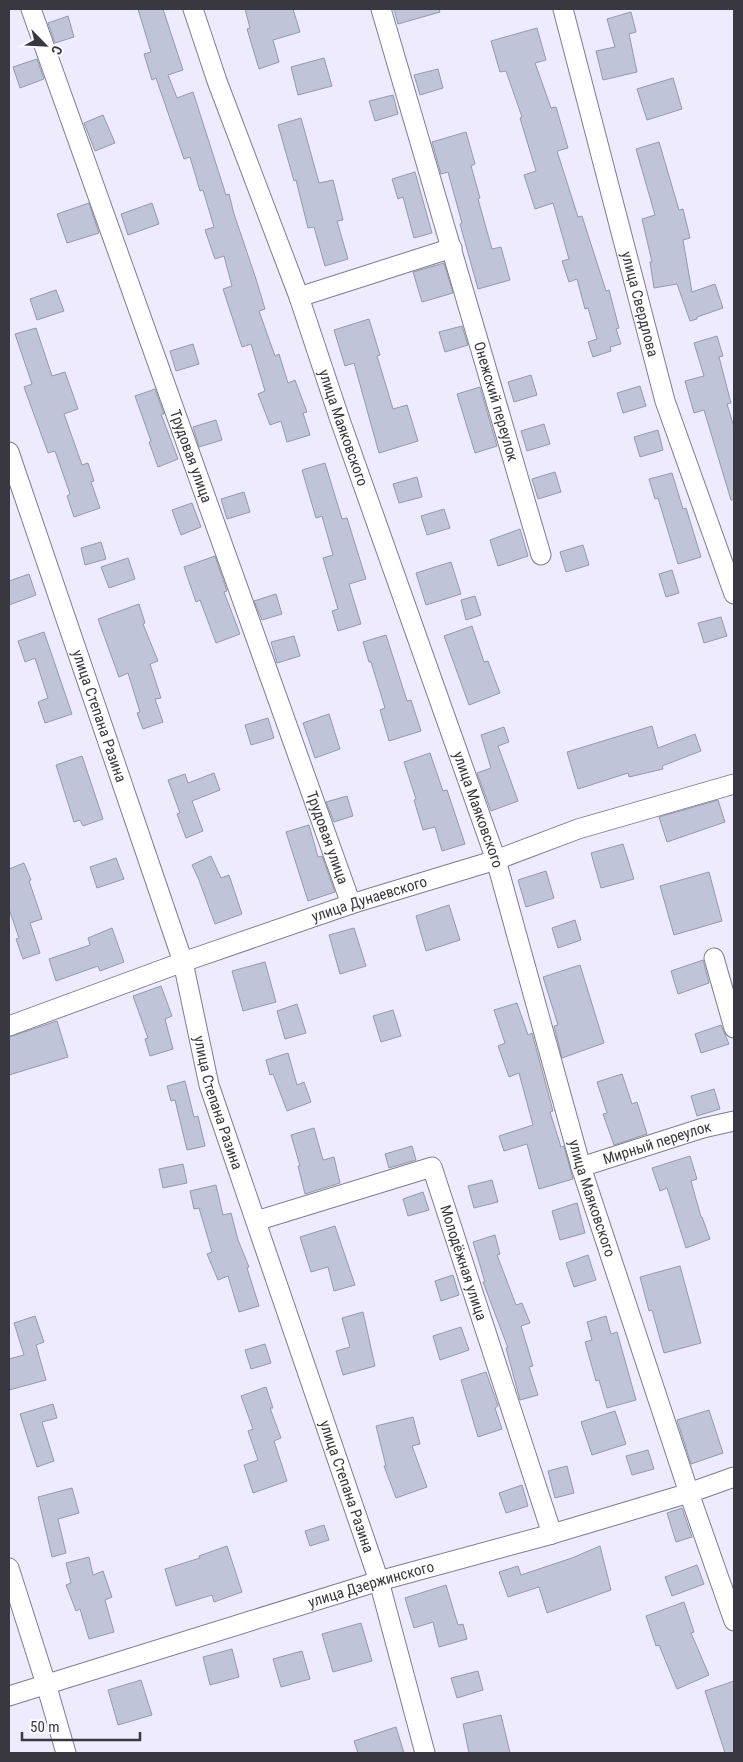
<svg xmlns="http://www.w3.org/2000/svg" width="743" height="1762" font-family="'Roboto Condensed',sans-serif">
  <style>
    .building { fill: #bfc4d8; stroke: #949aac }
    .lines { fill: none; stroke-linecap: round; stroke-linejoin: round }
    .minor-casing { stroke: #807c8f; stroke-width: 21 }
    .minor { stroke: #fff; stroke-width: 19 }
    .labels { text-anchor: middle; stroke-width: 4; stroke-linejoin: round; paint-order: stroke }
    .street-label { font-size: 15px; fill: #393840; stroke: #fbfafe }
  </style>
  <rect width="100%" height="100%" fill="#eeeaff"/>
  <!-- building -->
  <path class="building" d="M138,9H163L183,70L168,75L177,98L193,92L226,195L229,194L234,214L256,279L265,309L259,311L275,356L279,354L288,383L295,380L307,412L303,413L310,435L287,442L281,421L270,425L258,394L265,391L251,344L242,347L223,289L232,286L224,256L215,259L205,230L214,227L203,190L200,191L190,157L184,159L156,78L152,80L144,54L151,52Z
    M245,9H293L300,32L273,40L279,62L259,69L247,29L250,28Z
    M394,9H439L440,12L398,24Z
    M631,12L636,32L629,34L637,72L603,80L596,51L615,47L607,19Z
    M68,16L74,37L55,43L48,23Z
    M537,28L546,60L535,63L551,108L556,107L568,148L557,151L578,217L582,216L606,291L609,290L619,328L616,329L621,344L610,347L611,351L593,357L588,342L597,339L588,308L585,309L577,279L569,282L562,261L569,259L553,203L535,209L524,175L536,171L520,118L522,117L506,71L500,72L491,41Z
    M324,58L332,86L298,95L291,67Z
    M37,59L44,79L20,88L13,67Z
    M438,69L443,88L420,95L414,75Z
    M673,78L682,109L647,120L637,89Z
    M393,95L398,114L375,121L369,101Z
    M103,115L115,143L95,151L84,123Z
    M301,118L319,183L333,180L343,220L337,221L348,259L325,266L314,227L308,228L296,180L294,181L278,125Z
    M466,132L475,164L471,166L480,198L478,199L492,249L501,247L510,280L478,289L460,224L462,223L448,172L441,174L432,142Z
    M659,142L679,210L683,209L690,238L683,240L692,292L715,284L723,308L697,317V319L690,321L677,284L654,288L650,262H652L642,219L655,215L636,149Z
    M415,172L432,233L414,238L403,197L398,199L392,179Z
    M89,203L99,233L67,243L57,214Z
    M152,203L159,224L128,235L121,214Z
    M444,263L453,293L422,302L413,272Z
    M56,290L64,311L37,320L30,299Z
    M369,319L380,355L377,356L393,409L407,405L418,441L379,453L354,363L345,366L334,330Z
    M462,326L468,345L445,352L439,332Z
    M36,328L52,376L65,372L78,409L64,414L82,465L88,463L94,481L91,482L100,508L74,517L67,496L70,494L55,451L48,453L24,387L32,384L15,334Z
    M717,336L723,356L719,357L731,403L727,404L734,427V500H731L704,410L694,413L685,381L704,376L694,343Z
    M193,344L199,364L176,371L170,351Z
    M531,375L537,395L514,402L508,382Z
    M640,386L646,406L623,413L617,393Z
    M480,387L497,446L475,453L457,394Z
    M155,389L164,414H161L178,459L158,467L149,442L151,441L135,396Z
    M216,420L222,440L199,447L193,427Z
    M544,424L550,444L527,451L521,431Z
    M658,430L663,450L640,457L634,437Z
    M325,463L342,519L347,518L366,579L349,584L361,624L338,631L332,611L338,609L323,558L333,555L322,516L316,518L302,470Z
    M555,472L561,492L538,499L532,479Z
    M672,473L683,509L686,508L701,557L678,564L658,498L655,499L649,479Z
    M417,477L422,497L399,503L393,484Z
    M244,492L250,512L227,519L221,499Z
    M192,503L201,527L181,535L172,510Z
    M444,509L450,528L427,535L421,516Z
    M520,529L528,556L498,566L490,540Z
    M101,542L106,559L85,565L81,548Z
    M583,545L589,565L566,572L560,552Z
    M215,556L227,591L224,592L240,634L216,643L200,600L196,602L184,567Z
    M128,558L135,579L109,588L101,567Z
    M451,562L461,594L426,605L416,573Z
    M672,570L679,593L666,597L659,574Z
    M29,574L36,595L9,605V581Z
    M276,594L282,614L262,620L254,601Z
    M475,596L481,615L466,620L461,600Z
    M139,604L145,623L143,624L158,661L150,664L161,698L155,699L163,722L143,729L137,713L140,712L128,673L119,677L98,619Z
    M721,617L727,636L704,643L698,623Z
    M472,626L484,662L488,661L500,693L469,705L444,636Z
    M44,632L72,714L45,723L38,702L48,698L35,658L25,662L18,641Z
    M386,635L407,701L411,700L421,731L389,741L380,710L385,708L371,662H369L363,642Z
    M294,636L300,656L277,663L271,642Z
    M329,714L340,749L315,758L303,723Z
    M268,718L274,738L251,745L245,725Z
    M652,726L658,748L695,734L701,751L662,766L663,769L629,777L628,773L578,789L567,752Z
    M504,727L509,742L498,746L518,801L491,811L477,773L491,768L481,735Z
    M430,753L443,791L447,790L465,844L442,851L435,827L423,830L414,800L416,799L404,762Z
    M82,756L103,819L83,826L80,820L74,822L56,765Z
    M214,773L220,790L192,801L203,831L186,838L177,814L180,813L168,780L185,774L188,783Z
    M347,796L353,816L334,822L326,802Z
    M718,800L725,822L667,842L659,817Z
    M309,825L318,857L322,856L335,892L308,901L286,832Z
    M623,844L634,879L601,888L591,853Z
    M211,856L221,878L229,875L242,914L215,924L199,880L192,865Z
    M116,858L124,879L97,888L90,867Z
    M24,863L31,880L29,881L42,919L30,923L40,953L23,959L16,939L19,938L9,909V869Z
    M546,871L554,898L526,907L518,880Z
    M709,872L722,921L674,935L660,886Z
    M449,905L460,940L426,951L416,916Z
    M575,920L581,940L558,948L552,928Z
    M112,928L124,962L100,971L98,966L56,981L49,959L90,945L88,938Z
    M354,928L366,966L340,974L329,935Z
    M703,960L709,983L678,994L671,971Z
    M265,962L276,1002L243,1011L232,971Z
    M580,965L604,1043L562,1058L554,1026L558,1025L543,977Z
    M161,986L172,1016L165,1019L173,1049L150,1056L145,1039L148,1038L133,996Z
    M517,1003L528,1035L532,1033L553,1111L550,1112L561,1147L564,1146L573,1179L539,1189L527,1144L504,1151L499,1136L533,1125L519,1073L509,1077L498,1046L505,1043L494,1010Z
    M297,1004L306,1033L285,1039L277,1011Z
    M393,1010L401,1036L381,1042L373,1016Z
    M57,1021L68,1057L9,1075V1037Z
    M721,1025L729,1044L701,1053L695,1034Z
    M288,1053L297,1085L304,1082L311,1102L287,1111L273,1074L270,1075L266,1060Z
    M622,1074L632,1104L637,1102L647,1134L614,1145L603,1114L607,1113L597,1082Z
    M185,1081L194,1117L198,1116L205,1146L187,1150L175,1100L171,1101L167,1086Z
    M714,1089L720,1109L697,1116L691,1096Z
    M314,1128L323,1160L334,1157L340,1183L305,1194L298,1166H300L291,1135Z
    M412,1146L416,1160L389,1168L385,1154Z
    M690,1156L697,1179L691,1181L701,1217H702L710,1239L686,1248L667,1188L660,1191L652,1168Z
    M183,1164L187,1183L163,1188L159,1169Z
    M492,1180L498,1202L474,1208L468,1186Z
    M216,1185L223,1215L231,1213L238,1240L249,1267L247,1268L259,1306L239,1312L228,1276L218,1280L207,1254L212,1252L199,1208L194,1209L190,1191Z
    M423,1192L429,1210L408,1216L403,1199Z
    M577,1203L585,1233L560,1240L552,1211Z
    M335,1226L355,1285L334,1291L328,1267L311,1272L300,1237Z
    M495,1235L500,1254L497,1255L516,1305L522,1303L530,1323L521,1326L533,1366L529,1367L538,1395L520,1400L506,1348H508L483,1282H485L473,1242Z
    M588,1255L596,1280L574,1287L566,1263Z
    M680,1266L701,1343L664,1353L652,1310L649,1311L640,1277Z
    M453,1275L459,1295L441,1301L435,1281Z
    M363,1312L375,1366L343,1375L336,1351L350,1347L342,1318Z
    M35,1316L44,1342L36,1345L46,1380L9,1390V1359L24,1355L14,1323Z
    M606,1316L611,1334L617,1332L636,1400L607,1408L599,1380L596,1381L585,1342L592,1340L587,1322Z
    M461,1327L469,1350L440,1360L433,1336Z
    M265,1344L271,1363L251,1369L245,1350Z
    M486,1372L498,1406L495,1408L502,1429L478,1437L461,1380Z
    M266,1387L273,1408H270L281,1438L274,1441L287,1481L253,1493L244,1465L258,1460L248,1431L253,1429L241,1396Z
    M53,1404L57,1418L42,1422L54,1461L37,1467L20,1414Z
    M709,1410L723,1453L691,1464L677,1420Z
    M615,1411L626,1444L592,1455L581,1422Z
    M413,1417L420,1444L412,1446L427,1487L396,1498L384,1466H386L376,1426Z
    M648,1450L654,1469L632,1475L626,1456Z
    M567,1466L574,1493L555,1498L548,1471Z
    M522,1485L528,1506L506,1513L499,1493Z
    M72,1488L79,1513L58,1519L66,1553L52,1557L38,1497Z
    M682,1508L692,1537L676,1542L667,1513Z
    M324,1525L329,1540L310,1546L305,1531Z
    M227,1546L242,1592L214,1602L212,1595L176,1606L165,1569L200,1558L199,1556Z
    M600,1546L611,1590L547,1613L539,1587L508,1597L499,1572L518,1566L521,1575L572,1558Z
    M89,1557L93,1575L103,1571L112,1597L105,1600L114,1632L89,1639L80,1609L76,1611L66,1585L71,1583L66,1563Z
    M697,1565L704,1584L672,1596L665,1577Z
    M446,1585L458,1625L463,1624L467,1639L439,1647L433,1622L414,1628L405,1598Z
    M684,1602L694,1632L691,1633L709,1675L677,1689L659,1645L656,1646L646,1616Z
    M361,1623L372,1661L333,1672L322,1634Z
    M232,1649L239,1677L210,1685L203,1657Z
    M302,1651L310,1679L281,1687L273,1659Z
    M478,1671L483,1690L457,1698L451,1678Z
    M141,1680L152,1715L118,1725L108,1690Z
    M734,1681V1753H725L705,1691Z
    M501,1715L510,1753H469L463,1724Z
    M396,1727L404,1753H358L354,1741Z"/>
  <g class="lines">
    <defs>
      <g id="minor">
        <path id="s1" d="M31,9L351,904"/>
        <path id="s2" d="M193,9L217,81L299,297L340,420L496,860L581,1167L689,1493L734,1621"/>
        <path id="s3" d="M381,9L541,555"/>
        <path id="s4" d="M563,9L665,401L734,594"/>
        <path d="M299,297L452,248"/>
        <path id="s5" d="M9,452L183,962L209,1085L379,1581L425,1753"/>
        <path d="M714,958L734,1028"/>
        <path id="s6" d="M9,1026L183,962L351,904L496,860L578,829L734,784"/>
        <path id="s7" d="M581,1167L703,1128L734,1121"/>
        <path id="s8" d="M256,1221L432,1167L552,1534"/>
        <path d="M9,1568L46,1684L66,1753"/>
        <path id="s9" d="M9,1696L379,1581L552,1534L689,1493L734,1477"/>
      </g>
    </defs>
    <!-- minor casing -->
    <use href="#minor" class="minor-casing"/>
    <!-- minor -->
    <use href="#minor" class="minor"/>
  </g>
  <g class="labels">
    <!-- street labels -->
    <g class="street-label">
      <text dy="5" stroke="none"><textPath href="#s4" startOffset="305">улица Свердлова</textPath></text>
      <text dy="5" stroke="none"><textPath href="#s3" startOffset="409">Онежский переулок</textPath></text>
      <text dy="5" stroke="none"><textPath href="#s2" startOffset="445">улица Маяковского</textPath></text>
      <text dy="5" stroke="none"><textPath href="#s1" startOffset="475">Трудовая улица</textPath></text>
      <text dy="5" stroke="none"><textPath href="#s5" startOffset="279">улица Степана Разина</textPath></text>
      <text dy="5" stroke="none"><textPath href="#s2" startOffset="850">улица Маяковского</textPath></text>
      <text dy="5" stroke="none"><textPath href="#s1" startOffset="880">Трудовая улица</textPath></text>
      <text dy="5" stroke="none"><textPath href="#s6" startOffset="382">улица Дунаевского</textPath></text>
      <text dy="5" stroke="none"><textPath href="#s5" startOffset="684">улица Степана Разина</textPath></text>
      <text dy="5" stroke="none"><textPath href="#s7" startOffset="80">Мирный переулок</textPath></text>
      <text dy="5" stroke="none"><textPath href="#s2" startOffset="1255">улица Маяковского</textPath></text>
      <text dy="5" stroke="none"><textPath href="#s8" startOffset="285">Молодёжная улица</textPath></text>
      <text dy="5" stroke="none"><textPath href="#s5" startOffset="1089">улица Степана Разина</textPath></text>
      <text dy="5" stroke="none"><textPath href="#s9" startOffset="379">улица Дзержинского</textPath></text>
    </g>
  </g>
  <!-- border -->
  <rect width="743" height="1762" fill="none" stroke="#393840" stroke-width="20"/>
  <!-- north arrow -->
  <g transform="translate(45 45) rotate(114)" stroke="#fbfafe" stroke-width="4" paint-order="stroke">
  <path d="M0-4L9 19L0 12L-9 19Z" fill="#393840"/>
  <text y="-8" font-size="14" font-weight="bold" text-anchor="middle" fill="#393840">С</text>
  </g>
  <!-- scale -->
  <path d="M22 1732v8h118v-8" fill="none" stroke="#393840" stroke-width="2.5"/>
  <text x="30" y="1732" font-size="15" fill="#393840" stroke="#fbfafe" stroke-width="4" paint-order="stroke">50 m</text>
</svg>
